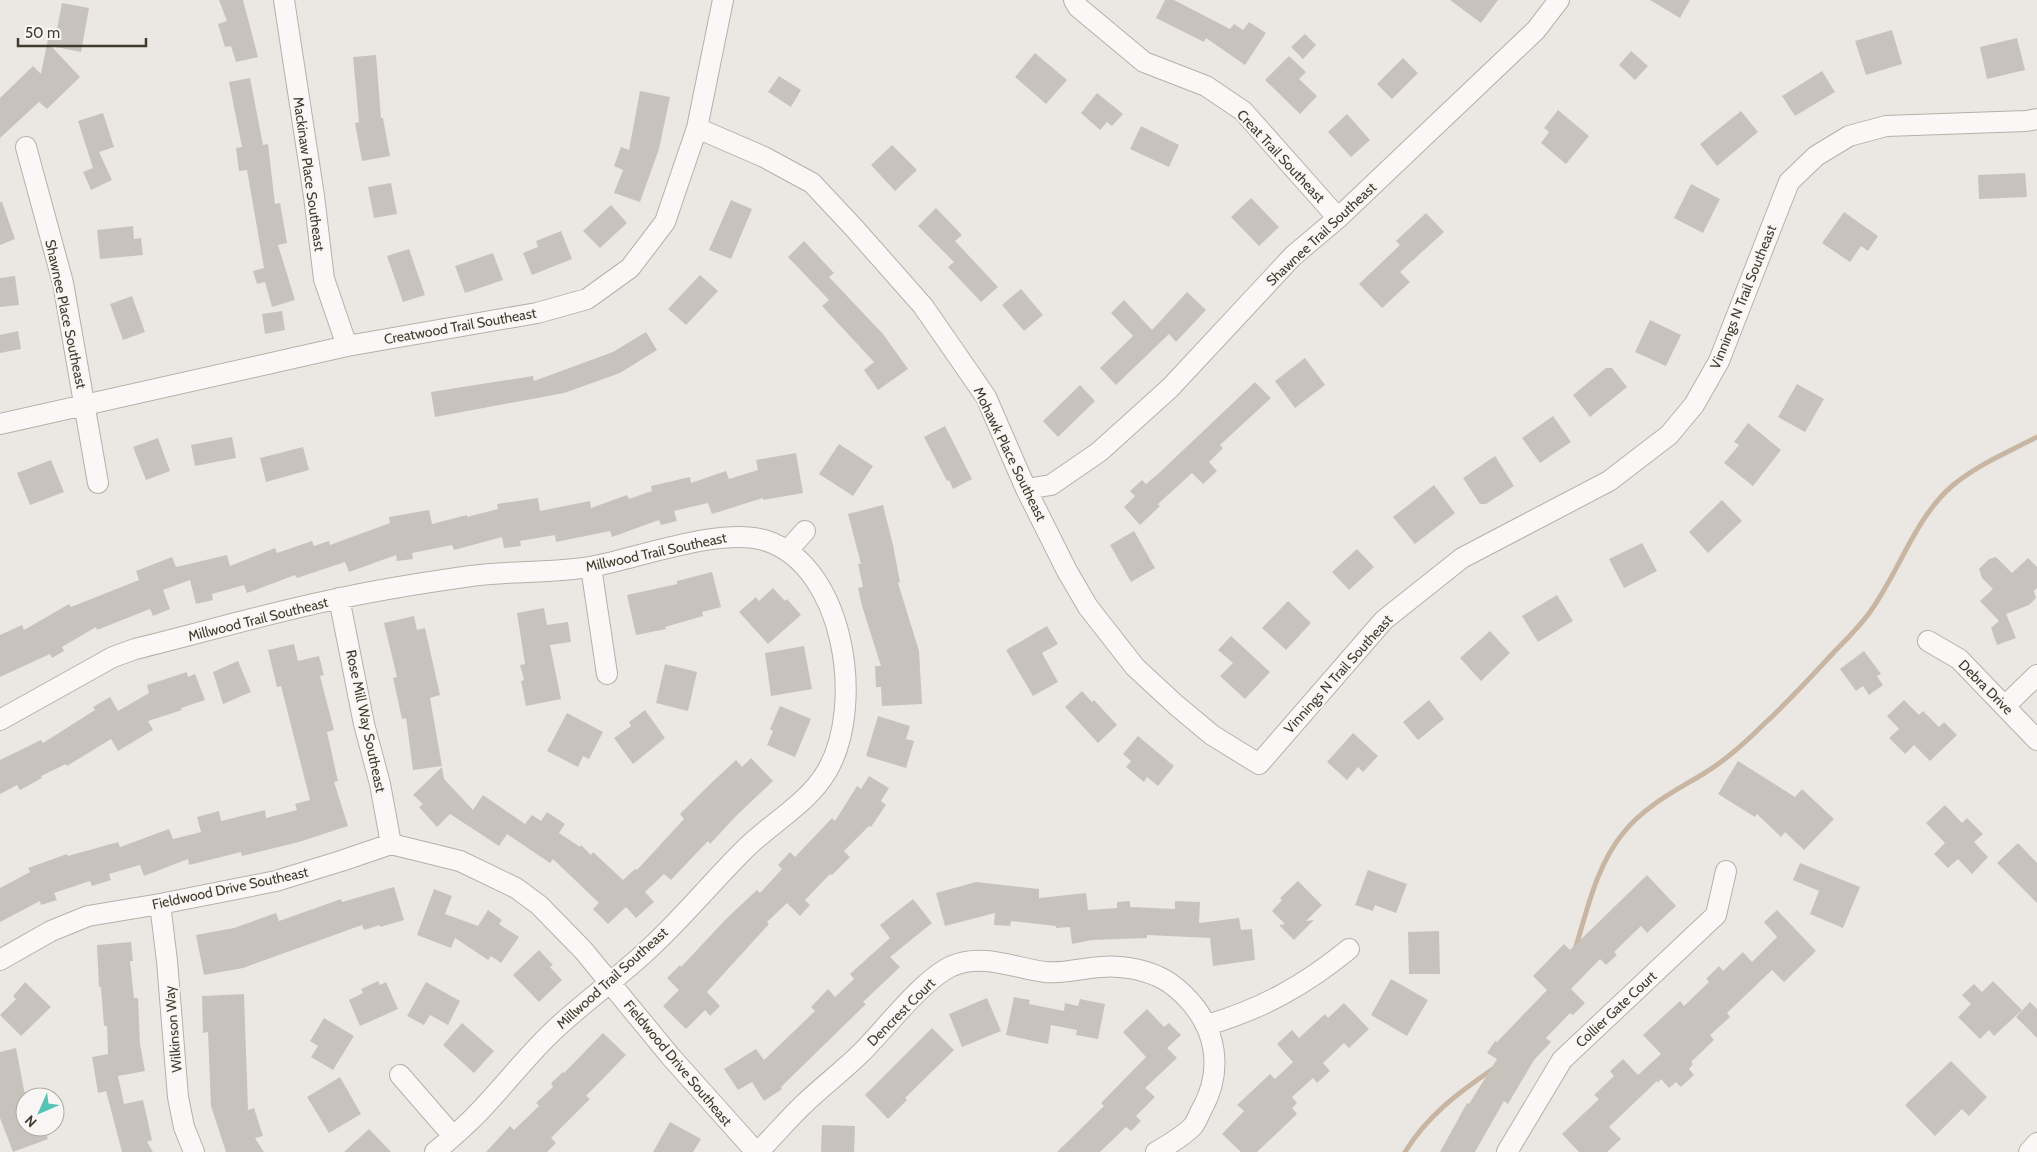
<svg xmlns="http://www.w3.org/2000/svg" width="2037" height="1152" font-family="Cabin,sans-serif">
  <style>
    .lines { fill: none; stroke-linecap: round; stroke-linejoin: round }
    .stream { stroke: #c8b6a3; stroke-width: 5 }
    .building { fill: #c7c3bc }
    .street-casing { stroke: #b5b1a9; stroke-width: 22 }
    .street { stroke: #f9f8f7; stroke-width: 20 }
    .labels { text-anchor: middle; stroke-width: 4.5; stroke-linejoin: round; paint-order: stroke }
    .street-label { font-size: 14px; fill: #423b2d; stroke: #f8f6f4 }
  </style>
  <rect width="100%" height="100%" fill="#ebe8e4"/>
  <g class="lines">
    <!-- stream -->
    <path class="stream" d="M1575,950C1587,910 1597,864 1624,832C1645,806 1675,791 1703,774C1725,761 1746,742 1764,724C1789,701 1812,676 1835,651C1848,638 1860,626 1870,612C1899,572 1915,518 1952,486C1977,465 2008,452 2037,437
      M1405,1152C1427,1116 1459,1092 1493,1069"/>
  </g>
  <!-- building -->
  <path class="building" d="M219,0H243L258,57L236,62L231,46L225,47L218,24L227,21Z
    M1165,0H1174L1230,29L1234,24L1243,30L1249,22L1266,33L1245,65L1206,38L1204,42L1156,18Z
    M1450,0H1498L1481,23Z
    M1650,0H1690L1680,18Z
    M62,3L89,8L81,52L51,46L80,77L47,109L39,102L0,138V98L33,66L41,74L50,28L57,29Z
    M1892,30L1902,64L1866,75L1855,41Z
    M1305,34L1316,45L1303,59L1291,47Z
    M2017,38L2025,70L1987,79L1980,47Z
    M1631,51L1648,66L1635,80L1619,65Z
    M1035,53L1067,80L1046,104L1015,77Z
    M376,55L381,118H383L390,156L362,161L355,123L359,122L353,57Z
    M1289,56L1306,72L1299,79L1317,96L1300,114L1265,80Z
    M1403,58L1418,73L1392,99L1377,84Z
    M1822,71L1835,92L1795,116L1782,96Z
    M779,76L801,90L791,107L768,92Z
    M250,78L263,145L268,144L275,204L280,203L287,243L278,245L295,300L272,307L265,282L257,284L253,271L264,268L247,170L239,171L236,148L242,147L229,82Z
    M640,91L670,97L659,149L640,202L614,193L623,170L614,166L621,147L629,150Z
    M1097,93L1123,114L1112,126L1107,122L1100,130L1081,113Z
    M1558,110L1589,136L1566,164L1541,143L1549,132L1544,128Z
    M1741,111L1758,132L1717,166L1700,144Z
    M103,113L114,147L99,152L112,180L91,190L83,172L93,168L78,121Z
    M1347,114L1370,140L1351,157L1328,132Z
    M1141,126L1179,145L1169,167L1130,149Z
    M892,145L917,170L895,191L871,165Z
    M2025,173L2027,197L1979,199L1978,175Z
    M391,183L397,214L374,218L368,187Z
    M1691,184L1720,199L1703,233L1674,218Z
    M1251,198L1279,227L1259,246L1231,217Z
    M731,200L752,209L731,259L709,250Z
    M0,202H2L15,239L0,245Z
    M611,205L627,223L600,248L583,231Z
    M936,208L962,235L955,241L998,287L981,302L948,267L954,262L918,226Z
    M1844,212L1878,236L1868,251L1861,246L1850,262L1822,243Z
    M1426,213L1444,232L1400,272L1410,282L1382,308L1359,284L1400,245L1396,241Z
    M133,226L134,239L141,238L143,255L100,259L97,230Z
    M561,231L572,259L532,275L523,253L538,247L536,241Z
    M804,241L834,273L829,277L883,334L908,369L878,390L864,370L874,362L822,306L829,300L788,257Z
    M409,249L425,295L403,302L387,256Z
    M493,253L503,280L465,293L455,266Z
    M700,275L718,291L686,325L668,309Z
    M15,276L19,305L0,307V278Z
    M1021,289L1043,315L1024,331L1002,305Z
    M1187,292L1206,310L1176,342L1169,334L1116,385L1100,368L1133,336L1111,313L1124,300L1152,330Z
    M132,296L145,332L123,340L110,304Z
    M282,311L285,330L265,334L262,314Z
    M1650,320L1681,335L1666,366L1635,352Z
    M18,331L21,349L0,353V335Z
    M646,332L657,350L620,373L564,393L435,417L431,392L533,376L534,381L613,352Z
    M1305,358L1325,385L1295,408L1275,381Z
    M1606,368H1612L1627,387L1590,417L1573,395Z
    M1255,382L1271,398L1220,445L1223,448L1209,462L1217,471L1203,484L1192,473L1158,504L1160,506L1140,525L1124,507L1135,496L1130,491L1142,480L1146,484L1159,473Z
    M1797,384L1824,399L1805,432L1778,417Z
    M1080,385L1095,401L1058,437L1043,421Z
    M1553,416L1571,442L1540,463L1522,438Z
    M1748,423L1781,450L1753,486L1724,463L1739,445L1734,442Z
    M945,426L972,479L953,489L949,480L947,481L924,437Z
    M232,437L236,458L195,466L191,445Z
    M158,438L170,471L146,480L133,447Z
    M839,444L873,466L853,496L819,474Z
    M303,447L309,470L266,482L260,458Z
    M796,453L803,493L763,500V498L712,514L708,503L674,511L677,521L661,525L659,520L612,537L610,531L556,542L555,535L520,541L521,546L504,548L502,537L454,550L452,545L412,553L413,559L397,561L396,555L349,572L345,562L297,578L295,575L247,593L244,585L212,594L213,600L196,604L190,580L163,590L170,609L153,616L150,609L97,630L96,627L62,647L64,651L52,658L50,654L0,677V635L22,625L24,630L69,604L71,607L139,580L136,571L172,557L176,567L227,555L230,566L275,548L277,553L312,541L314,546L329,541L330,545L390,523L389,517L429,510L432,524L467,515V517L498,509L497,504L538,498L540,511L590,501L591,508L627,495L629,499L652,491L651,486L690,477L691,483L726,471L729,479L758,470L756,460Z
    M1495,456L1514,486L1486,504H1480L1463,478Z
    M51,460L64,492L30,505L17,473Z
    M1434,485L1455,513L1415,544L1393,517Z
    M1722,500L1742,521L1708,553L1689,532Z
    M883,505L893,545L900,582L898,583L919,651L922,704L882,706L881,687H876L875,666H881L862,606L858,588L863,587L858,564H861L848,514Z
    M1134,531L1155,568L1131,582L1110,545Z
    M1642,543L1657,571L1624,588L1609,559Z
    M1357,549L1374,567L1349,590L1332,572Z
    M1996,557L2012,573L2028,558L2037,567V588L2034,591L2036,598L2029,605L2006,614L2016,638L1997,645L1991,628L1999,621L1980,601L1993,589L1982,578L1979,569L1989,559Z
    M712,572L721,607L702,612L703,616L665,627L666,629L636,635L627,595L677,584V581Z
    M773,588L785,601L787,599L801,615L768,644L739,612L756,597L759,601Z
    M1557,595L1573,621L1538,642L1522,616Z
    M1288,601L1311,623L1286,650L1262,628Z
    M544,608L547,625L568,622L571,642L550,645L561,699L526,706L521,681L524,680L520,665L525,664L517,613Z
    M414,616L417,630L425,628L440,695L430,698L442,766L413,770L406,718L402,719L393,678L397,677L384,623Z
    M1047,626L1058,644L1042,653L1058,682L1033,696L1006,650Z
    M1490,631L1510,653L1481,681L1460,658Z
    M1231,636L1270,672L1245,699L1220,676L1233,663L1218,650Z
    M294,644L298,661L319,656L324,675L320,676L334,730L327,732L338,781L334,782L348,826L299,842L242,856L241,852L189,865L188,859L144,876L140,865L109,874L111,880L92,886L90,881L54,893L57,900L41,905L40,901L0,922V888L30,872L28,868L67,854L68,856L118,842L120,847L169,829L173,839L201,832L197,817L219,811L221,821L265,810L266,818L297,810L295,804L310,800L281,686L277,687L268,650Z
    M804,646L812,689L771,696L765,653Z
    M1864,651L1881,674L1877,676L1883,685L1869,695L1863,686L1856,691L1840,669Z
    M238,661L251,692L223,704L213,672Z
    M665,664L697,672L688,711L656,703Z
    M187,672L188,677L195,674L205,700L181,708L182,710L148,721L153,730L118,751L111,739L67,766L66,764L41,776L42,778L20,790L17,785L0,794V760L41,740L43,743L95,710L93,707L110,697L118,711L149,693L147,685Z
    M1082,691L1092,702L1094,700L1117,725L1098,743L1065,707Z
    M1429,700L1444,719L1418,740L1403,722Z
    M1904,700L1919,715L1923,711L1939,727L1944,722L1957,735L1930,761L1914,745L1905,754L1889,738L1899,729L1887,716Z
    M780,706L811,719L795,757L767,745L773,731L770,729Z
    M645,710L665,738L633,764L614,738L631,726L629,722Z
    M567,713L603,732L589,759L583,756L578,767L547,751Z
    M878,716L910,726L906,739L914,741L906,768L866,756Z
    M1353,733L1378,756L1363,772L1358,767L1347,780L1327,762Z
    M1138,736L1174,766L1158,786L1147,777L1144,782L1126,767L1131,761L1123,754Z
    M751,758L773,781L736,816L710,844L708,841L671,880L664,874L645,892L654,902L636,918L626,907L608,924L593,909L599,903L553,859L550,863L507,834L499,846L450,814L437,827L419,807L423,804L413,795L442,767L444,779L473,810L483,795L525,824L532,815L541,821L547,812L565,824L559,833L580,847L581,845L591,855L593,852L623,880L635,869L637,870L684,819L680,814L707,787L736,760L742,767Z
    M1738,761L1795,797L1802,789L1834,819L1804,850L1785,832L1781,837L1757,814L1755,817L1718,794Z
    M869,776L889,788L881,801L886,805L871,827L869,826L844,851L850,857L832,875L830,874L805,900L810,905L800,916L787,903L767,922L769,924L707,992L720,1006L710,1016L705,1010L686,1029L663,1006L679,990L667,978L680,965L681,967L727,918L757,890L760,893L782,869L778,865L790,852L795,857L832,818L835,821L857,786L861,789Z
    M1945,805L1962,823L1967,818L1983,834L1974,842L1988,857L1972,874L1958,859L1948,868L1934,854L1945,843L1926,823Z
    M2018,843L2037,863V903L1997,863Z
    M1800,863L1860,887L1843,928L1810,914L1819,891L1793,880Z
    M1368,870L1407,884L1396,913L1375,905L1373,911L1355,905Z
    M1647,875L1676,906L1647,933L1641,926L1614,952L1617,955L1606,965L1600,959L1571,989L1585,1003L1573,1015L1570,1013L1546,1038L1551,1042L1534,1060L1508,1104L1504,1101L1475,1152H1440L1467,1103L1469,1104L1497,1059L1487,1053L1495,1041L1497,1042L1547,990L1533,976L1564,944L1570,950Z
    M1298,881L1322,905L1306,921L1314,920L1294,940L1279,925L1285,924L1272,911L1282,900L1280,898Z
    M976,882L1039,889V898L1086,893L1088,910L1117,908V902L1130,901V907L1175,909V901L1200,902L1199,923L1239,918L1241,930L1252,929L1255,960L1213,966L1210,938L1147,935V938L1092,940L1072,944L1070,927L1056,928V926L1011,921L1010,926L994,925L995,913L945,926L936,893Z
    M394,887L404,920L380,927V925L364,930L362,925L243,968L204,975L196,935L234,928L276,913L279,921L341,899L342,902Z
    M434,889L452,896L445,914L478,926L488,910L502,920L499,924L519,937L501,963L491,956L488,960L455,938L451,948L417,935Z
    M913,899L932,923L890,957L900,967L863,1002L866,1004L781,1087L782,1089L764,1101L752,1082L738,1090L724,1069L756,1049L764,1060L815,1011L811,1007L828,989L835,997L854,979L850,974L890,938L880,925Z
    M1777,910L1816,951L1784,982L1772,970L1727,1013L1730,1017L1710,1035L1714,1040L1691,1062L1693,1064L1689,1069L1694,1075L1681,1087L1676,1082L1669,1088L1661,1079L1658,1083L1657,1081L1609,1127L1621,1139L1607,1152H1579L1562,1134L1599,1099L1594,1095L1614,1076L1610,1071L1623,1059L1638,1075L1661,1054L1643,1035L1680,1001L1684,1006L1709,982L1706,979L1719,966L1723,971L1743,952L1752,962L1777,937L1764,922Z
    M1439,931L1440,974H1409L1408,932Z
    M131,942L133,961H130L134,998H138L140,1044L145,1071L118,1076L124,1104L143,1100L152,1140L147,1142L153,1152H122L106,1091L98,1093L92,1057L108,1054L107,1026H104L101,987H99L97,945Z
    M539,950L553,965L550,967L562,980L539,1002L513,975Z
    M1391,979L1428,1000L1407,1036L1371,1015Z
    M378,981L380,985L386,982L398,1009L360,1026L349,1000L363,993L361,989Z
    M1993,981L2022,1010L1994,1036L1989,1030L1980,1039L1958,1017L1971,1004L1962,995L1974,984L1982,992Z
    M25,982L51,1007L21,1036L0,1015L16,999L13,996Z
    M426,982L460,1001L448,1025L430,1015L424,1025L407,1016Z
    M244,994L248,1110L254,1108L263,1136L255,1138L264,1152H226L211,1106L208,1032L203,1033L202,996Z
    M1014,997L1030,1000L1029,1004L1064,1011L1065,1003L1078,1006L1080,999L1105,1004L1098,1039L1076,1035L1077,1030L1051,1025L1048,1044L1006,1035Z
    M987,998L1001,1031L962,1047L949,1014Z
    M2030,1002L2037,1009V1038L2016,1017Z
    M1344,1003L1369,1029L1349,1048L1344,1043L1323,1063L1330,1071L1317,1083L1313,1078L1292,1097L1297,1103L1292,1108L1297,1114L1257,1152H1241L1222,1134L1244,1111L1237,1105L1270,1074L1275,1079L1293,1062L1277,1044L1292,1030L1299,1038L1325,1014L1328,1018Z
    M1147,1009L1164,1027L1169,1023L1181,1035L1167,1048L1177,1058L1145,1088L1155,1097L1136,1116L1141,1121L1131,1131L1126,1127L1100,1152H1057L1104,1106L1101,1103L1146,1057L1123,1032Z
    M324,1018L354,1036L333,1070L311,1057L318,1046L310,1041Z
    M462,1023L494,1051L474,1073L443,1045Z
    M932,1028L954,1050L905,1098L907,1100L888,1119L865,1095Z
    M603,1033L626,1055L586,1096L590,1099L551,1138L556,1143L547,1152H486L510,1126L514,1130L539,1106L536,1103L553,1087L551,1083L563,1072L564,1073Z
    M16,1048L25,1095V1127H43L48,1139L13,1152L0,1118V1052Z
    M1951,1061L1987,1097L1969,1116L1962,1109L1935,1136L1905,1105Z
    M340,1077L361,1114L329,1133L307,1097Z
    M670,1122L701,1139L693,1152H653Z
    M822,1125L855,1126L854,1152H821Z
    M369,1129L391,1152H344Z"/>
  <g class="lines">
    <defs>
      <path id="street" d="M284,0L314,196L324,279L347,346
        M1074,0L1078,7L1144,62L1206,86L1243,111L1338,218
        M697,128L764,157L812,183L855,229L923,306L986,397L1026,489L1067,571L1088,607L1135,667L1176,705L1212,735L1259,764L1384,620L1462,558L1609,481L1669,435L1694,405L1719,361L1789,182L1816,156L1849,136L1886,126L2026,121L2037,119
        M26,147L63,283L98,483
        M0,424L347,346L537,313L587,299L630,268L665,222L697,128L723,0
        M1026,489L1051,485L1099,452L1170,388L1293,256L1338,218L1536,30L1559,0
        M788,550L805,531
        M591,567L607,674
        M339,598L364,724L380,784L391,844
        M1928,641L1959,659L2037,740
        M2005,706L2037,675
        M0,720L113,657L135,649C204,632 272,612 341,598C384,589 428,582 471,576C512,570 554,574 595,566C641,557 723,526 767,541C845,567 865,706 827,771C808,804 769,824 743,851C712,882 684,916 652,946C619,978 580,1004 547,1037C521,1063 499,1092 473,1118C461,1130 448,1141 435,1152
        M160,904L167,961L178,1097L184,1127L194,1152
        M0,960L51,931L88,916L160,904L276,881L341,861L391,844L460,861L516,888L539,905L583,950L671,1057L756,1152
        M1207,1025C1262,1009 1305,985 1349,949
        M400,1075L453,1136
        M758,1152C774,1136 789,1118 805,1103C824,1085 844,1070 862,1052C885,1029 923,979 952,966C983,953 1014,968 1045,972C1064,974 1082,968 1101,967C1119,965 1141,969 1157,976C1167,980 1177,988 1185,996C1216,1027 1224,1069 1202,1109C1199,1114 1197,1121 1193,1126C1184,1136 1168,1145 1156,1152
        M1507,1152L1562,1060L1716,915L1726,871
        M2029,1152L2037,1143"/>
    </defs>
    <!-- street casing -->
    <use href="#street" class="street-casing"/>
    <!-- street -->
    <use href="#street" class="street"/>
  </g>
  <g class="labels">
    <!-- street labels -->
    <g class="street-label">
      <text transform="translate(1281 156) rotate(47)" y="5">Creat Trail Southeast</text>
      <text transform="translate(309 174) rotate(82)" y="5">Mackinaw Place Southeast</text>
      <text transform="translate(1321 234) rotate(-43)" y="5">Shawnee Trail Southeast</text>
      <text transform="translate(1743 297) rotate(-68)" y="5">Vinnings N Trail Southeast</text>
      <text transform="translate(66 314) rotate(78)" y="5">Shawnee Place Southeast</text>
      <text transform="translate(460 326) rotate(-10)" y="5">Creatwood Trail Southeast</text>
      <text transform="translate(1010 454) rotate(64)" y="5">Mohawk Place Southeast</text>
      <text transform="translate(656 552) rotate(-12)" y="5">Millwood Trail Southeast</text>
      <text transform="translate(258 619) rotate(-14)" y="5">Millwood Trail Southeast</text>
      <text transform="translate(1338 674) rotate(-48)" y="5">Vinnings N Trail Southeast</text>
      <text transform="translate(1986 687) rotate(45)" y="5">Debra Drive</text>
      <text transform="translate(366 721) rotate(78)" y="5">Rose Mill Way Southeast</text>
      <text transform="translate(230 888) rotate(-12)" y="5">Fieldwood Drive Southeast</text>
      <text transform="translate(612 978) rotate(-42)" y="5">Millwood Trail Southeast</text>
      <text transform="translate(1616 1009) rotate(-43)" y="5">Collier Gate Court</text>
      <text transform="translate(901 1012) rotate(-45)" y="5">Dencrest Court</text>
      <text transform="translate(173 1029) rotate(-95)" y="5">Wilkinson Way</text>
      <text transform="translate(678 1063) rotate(50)" y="5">Fieldwood Drive Southeast</text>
    </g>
  </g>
  <!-- north arrow -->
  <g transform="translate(40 1112) rotate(225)"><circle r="24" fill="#f8f6f4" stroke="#afaba4"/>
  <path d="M0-4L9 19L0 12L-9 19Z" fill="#55c4b5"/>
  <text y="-8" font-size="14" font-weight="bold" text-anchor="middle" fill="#423b2d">N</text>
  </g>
  <!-- scale -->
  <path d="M18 38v8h128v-8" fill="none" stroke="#423b2d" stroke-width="2.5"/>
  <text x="25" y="38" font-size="15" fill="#423b2d" stroke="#f8f6f4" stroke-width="4" paint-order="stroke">50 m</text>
</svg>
